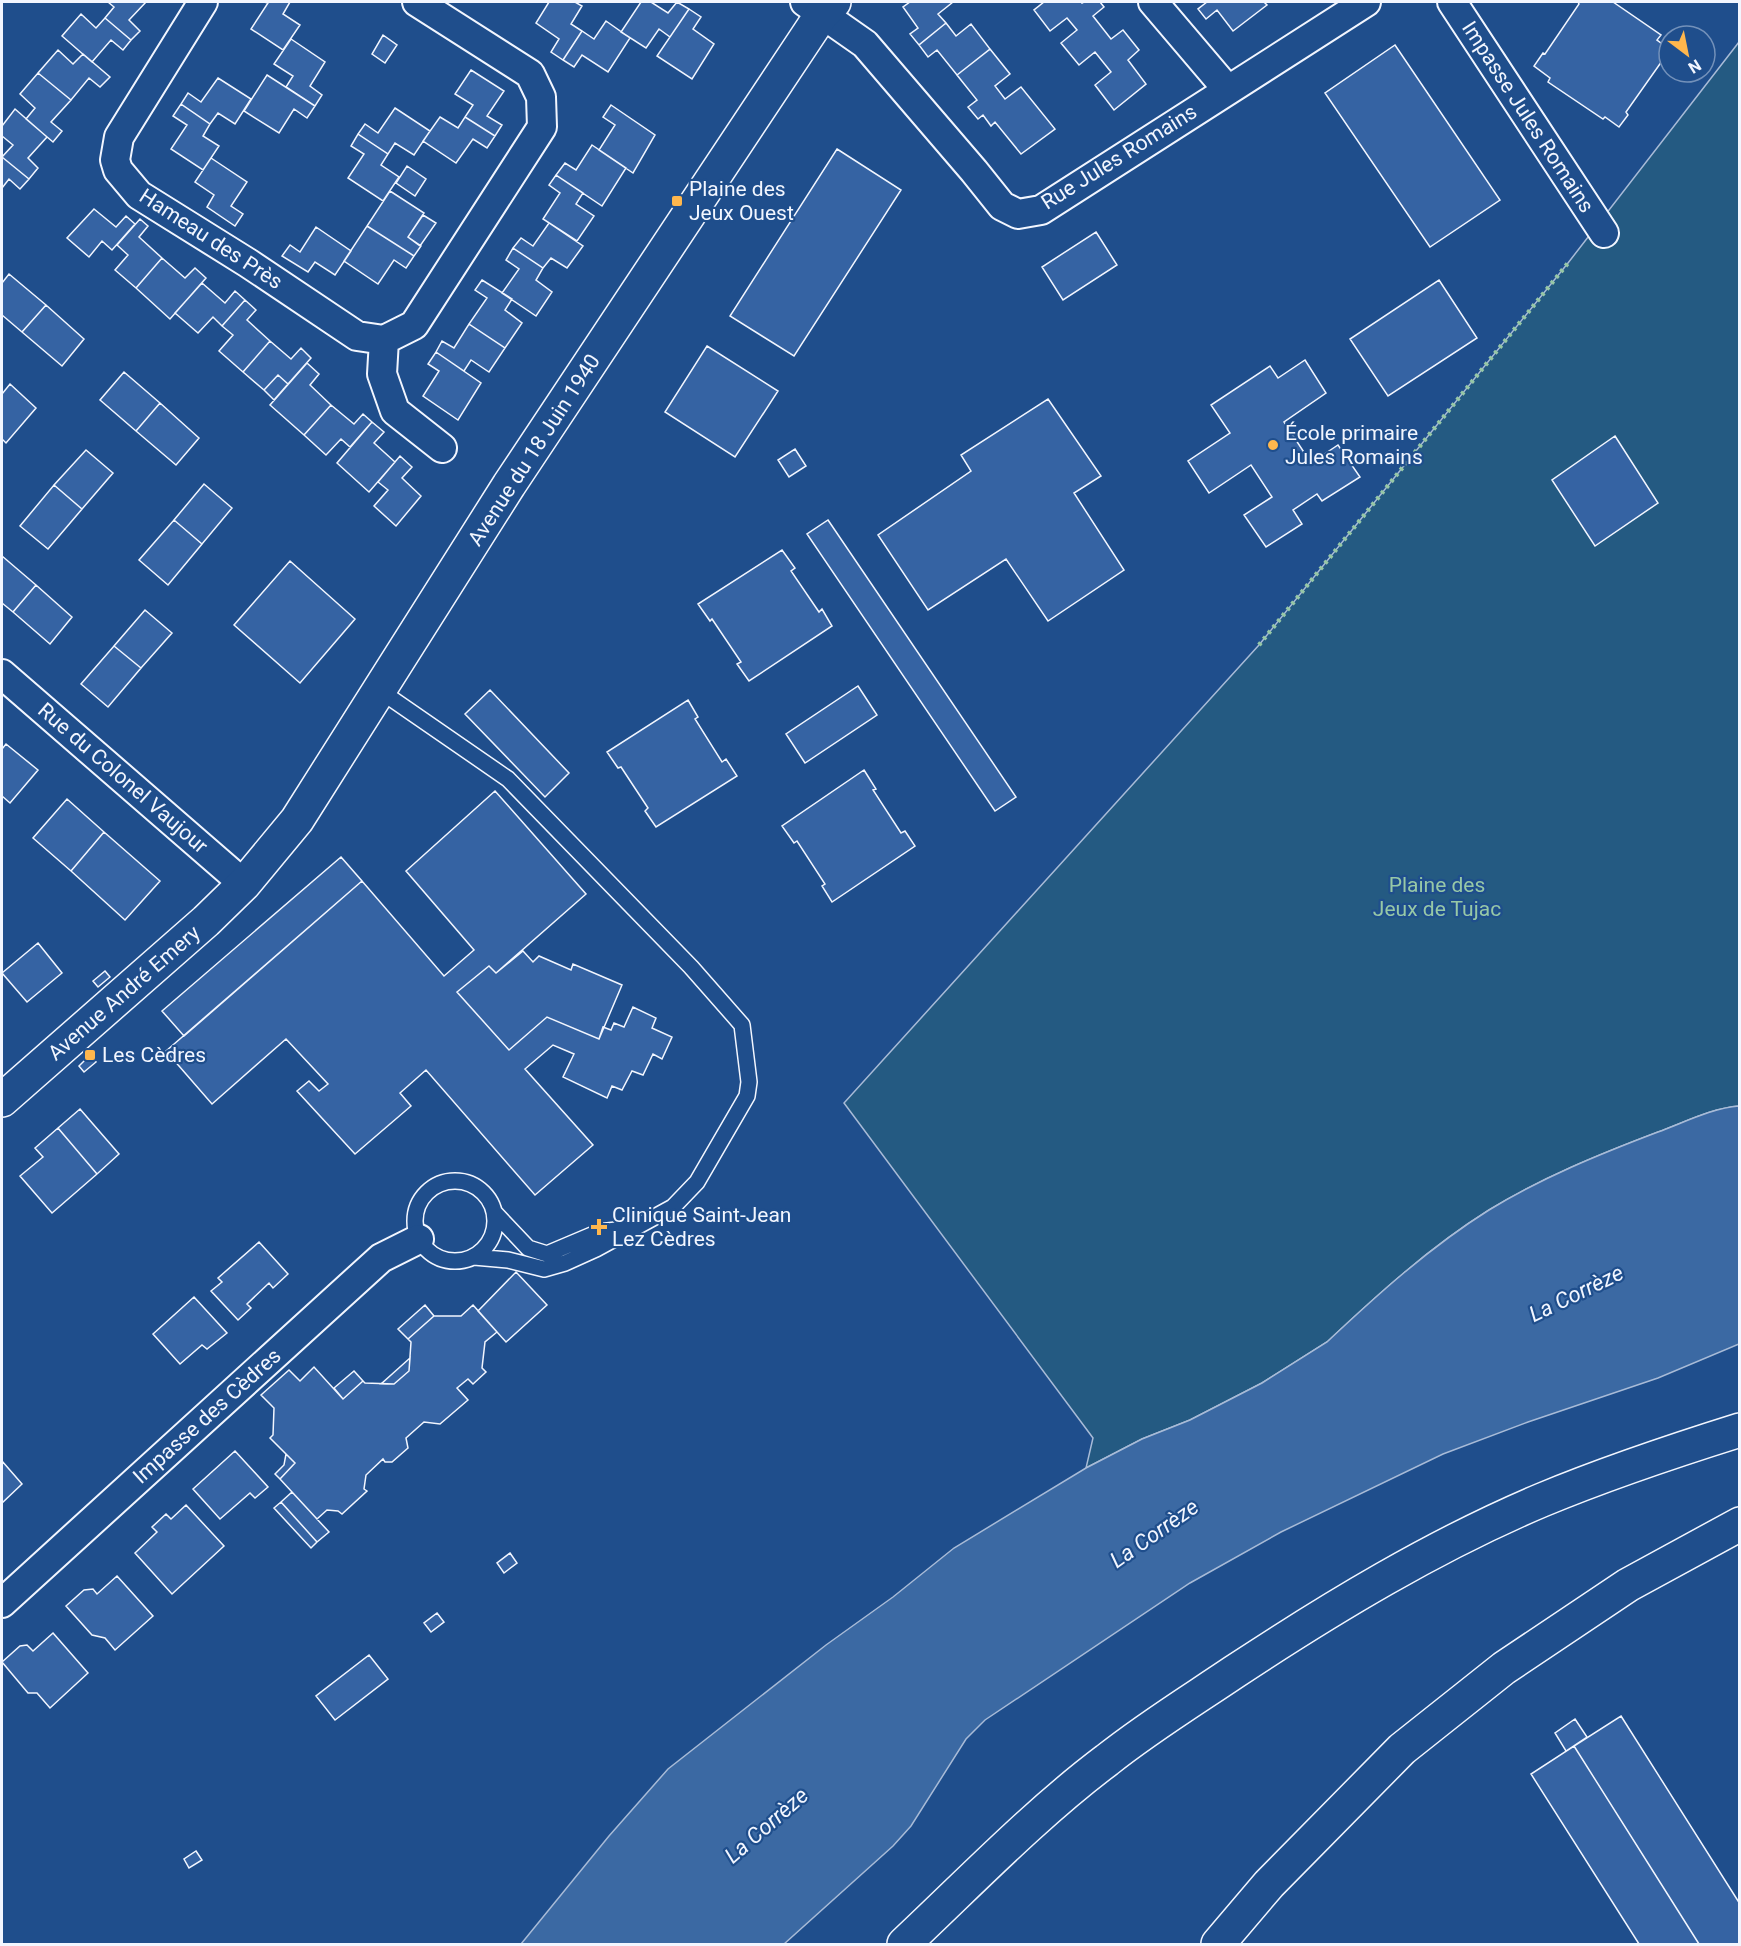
<svg xmlns="http://www.w3.org/2000/svg" width="1741" height="1946" font-family="Roboto,sans-serif">
  <style>
    .green { fill: #245a82; stroke: #a8bbd7; stroke-width: 1.5 }
    .water { fill: #3b69a3; stroke: #a8bbd7; stroke-width: 1.5 }
    .building { fill: #3563a3; stroke: #f2f6ff; stroke-width: 1.5 }
    .lines { fill: none; stroke-linecap: round; stroke-linejoin: round }
    .lane-casing { stroke: #f2f6ff; stroke-width: 18 }
    .street-casing { stroke: #f2f6ff; stroke-width: 32 }
    .secondary-casing { stroke: #f2f6ff; stroke-width: 36 }
    .highway-casing { stroke: #f2f6ff; stroke-width: 36 }
    .lane { stroke: #1f4e8c; stroke-width: 15 }
    .street { stroke: #1f4e8c; stroke-width: 28 }
    .secondary { stroke: #1f4e8c; stroke-width: 33 }
    .highway { stroke: #1f4e8c; stroke-width: 33 }
    .hedge { stroke: #97c8a6; stroke-width: 4.5; stroke-dasharray: 3 4.5; stroke-linecap: butt }
    .poi-dot { fill: #ffb74d; stroke: #1f4e8c; stroke-width: 2 }
    .labels { text-anchor: middle; stroke-width: 4.5; stroke-linejoin: round; paint-order: stroke }
    .street-label { font-size: 21px; fill: #f2f6ff; stroke: #1f4e8c }
    .poi-label { font-size: 21px; fill: #f2f6ff; stroke: #1f4e8c; text-anchor: start }
    .park-label { font-size: 21px; fill: #97c8a6; stroke: #1f4e8c }
    .water-label { font-size: 22px; font-style: italic; fill: #f2f6ff; stroke: #1f4e8c }
  </style>
  <rect width="100%" height="100%" fill="#1f4e8c"/>
  <!-- green -->
  <path class="green" d="M1739,42V1106C1712,1108 1683,1123 1658,1132C1600,1154 1541,1178 1489,1210C1430,1247 1377,1295 1327,1342L1262,1383L1190,1420L1142,1439L1086,1468L1093,1438L844,1103L1259,645L1568,263Z"/>
  <!-- water -->
  <path class="water" d="M1739,1106V1344L1658,1378L1528,1422L1443,1454L1281,1532L1190,1583L985,1720L966,1739L911,1826L893,1846L784,1944H521L609,1836L668,1769L826,1645L893,1597L954,1548L1086,1468L1142,1439L1190,1420L1262,1383L1327,1342C1377,1295 1430,1247 1489,1210C1541,1178 1600,1154 1658,1132C1683,1123 1712,1108 1739,1106Z"/>
  <!-- building -->
  <path class="building" d="M108,2H146L129,20L140,31L131,40L105,18L114,7Z
    M264,2H290L283,14L300,25L283,50L251,29L268,3Z
    M549,2H575L582,6L571,24L582,31L563,60L551,52L559,39L536,23Z
    M641,2H651L668,13L677,2L689,9L670,37L659,29L646,48L621,32Z
    M910,2H953L938,14L946,23L919,45L910,34L918,28L903,7Z
    M1044,2H1081L1082,3L1084,2H1100L1104,7L1093,16L1111,39L1123,30L1139,50L1128,60L1146,84L1114,110L1095,85L1111,72L1095,52L1079,65L1061,43L1077,30L1067,18L1050,31L1034,10Z
    M1207,2H1264L1267,5L1233,31L1217,10L1206,19L1198,9Z
    M1578,2H1613L1661,35L1657,40L1669,49V58L1666,63L1662,61L1626,112L1628,115L1619,127L1605,117L1603,119L1548,82L1550,78L1534,66L1543,53L1545,54L1579,4Z
    M689,9L701,17L693,29L714,44L692,79L657,56Z
    M81,14L96,28L105,18L131,40L123,50L111,40L92,62L62,36Z
    M606,21L630,38L608,72L582,55L574,67L563,60L582,31L594,39Z
    M946,23L956,36L971,24L990,49L957,75L937,50L928,57L919,45Z
    M383,35L397,45L385,63L372,54Z
    M291,39L325,62L310,86L322,95L315,106L286,87L293,76L274,64Z
    M1395,45L1500,200L1430,247L1325,93Z
    M990,49L1010,74L995,86L1005,99L1021,87L1055,129L1021,154L995,122L991,126L983,115L978,119L968,107L977,100L957,75Z
    M58,50L73,64L83,54L110,77L100,87L89,78L71,100L38,73Z
    M471,70L504,91L487,116L502,125L495,136L465,117L473,105L455,94Z
    M38,73L71,100L51,122L62,131L53,142L26,119L35,108L20,94Z
    M267,75L315,106L307,118L294,109L279,133L244,111Z
    M218,78L251,99L235,124L218,113L210,124L181,104L188,93L201,102Z
    M181,104L210,124L203,136L219,146L203,170L171,149L187,125L173,116Z
    M611,105L655,135L633,173L599,150L615,125L603,117Z
    M395,108L430,131L414,155L395,143L388,154L358,134L365,124L378,133Z
    M15,109L47,137L28,158L38,168L29,179L2,157L13,145L2,136V126Z
    M440,117L458,128L465,117L495,136L487,148L473,139L456,163L423,141Z
    M358,134L388,154L381,165L399,177L383,201L348,178L364,154L351,146Z
    M592,145L626,168L602,206L556,175L565,163L576,170Z
    M837,149L901,190L794,356L730,316Z
    M2,157L29,179L20,189L9,179L2,188Z
    M211,158L247,182L231,206L243,214L235,226L207,207L214,195L195,182Z
    M407,166L426,179L415,196L396,183Z
    M556,175L583,193L576,204L594,216L577,241L543,219L560,193L549,185Z
    M390,191L424,213L408,237L421,246L414,256L367,226Z
    M94,209L116,227L126,216L135,224L112,250L102,241L89,257L67,238Z
    M423,215L436,223L420,246L408,237Z
    M140,219L148,226L139,237L162,258L136,288L115,270L128,255L117,245Z
    M549,223L583,246L567,268L551,258L543,268L513,248L521,238L533,246Z
    M367,226L414,256L406,268L394,260L378,284L344,261Z
    M316,227L351,251L335,275L315,262L308,272L282,256L290,245L300,252Z
    M1096,232L1117,265L1063,300L1042,267Z
    M513,248L543,268L536,280L552,292L536,316L502,293L519,269L506,260Z
    M162,258L185,278L195,268L206,278L170,319L136,288Z
    M9,274L46,305L22,332L2,315V283Z
    M482,280L512,299L505,310L522,323L505,348L469,324L487,298L475,290Z
    M1439,280L1477,338L1388,396L1350,339Z
    M202,283L225,303L235,291L245,300L222,326L213,317L198,333L175,313Z
    M245,300L256,310L247,320L270,341L243,372L219,351L233,335L222,326Z
    M46,305L84,339L62,366L22,332Z
    M469,324L505,348L489,372L471,360L464,371L436,352L442,341L454,348Z
    M270,341L291,359L301,348L311,358L288,384L278,375L264,390L243,372Z
    M707,346L778,391L735,457L665,412Z
    M436,352L481,383L458,420L423,396L439,371L428,364Z
    M1305,360L1326,393L1284,422L1311,463L1338,445L1360,477L1322,501L1317,494L1293,510L1302,524L1266,547L1244,515L1272,497L1251,465L1209,493L1188,461L1230,433L1211,405L1270,366L1278,378Z
    M307,363L319,374L310,385L331,405L304,435L270,405Z
    M124,372L160,403L136,431L100,400Z
    M278,375L288,384L274,400L264,390Z
    M10,384L36,408L6,443L2,439V394Z
    M1048,399L1101,476L1074,493L1124,570L1048,621L1006,559L928,610L878,535L971,471L961,455Z
    M160,403L199,438L176,465L136,431Z
    M331,405L354,424L363,414L372,422L350,447L341,439L326,455L304,435Z
    M372,422L384,432L374,443L395,462L369,492L337,463Z
    M1615,436L1658,503L1595,546L1552,480Z
    M795,449L806,466L789,477L778,460Z
    M86,450L113,473L82,509L54,485Z
    M400,456L412,467L402,478L421,496L396,526L374,506L388,490L378,482Z
    M204,484L232,508L202,544L174,520Z
    M54,485L82,509L48,549L20,526Z
    M174,520L202,544L168,585L139,560Z
    M828,520L1016,797L995,811L807,534Z
    M782,550L795,568L791,571L819,612L822,609L832,626L749,681L737,664L741,662L712,619L710,621L698,604Z
    M2,556L36,585L13,612L2,603Z
    M290,561L355,619L300,683L234,625Z
    M36,585L72,617L50,644L13,612Z
    M145,610L172,633L141,668L114,646Z
    M114,646L141,668L108,707L81,684Z
    M858,686L877,715L805,763L786,734Z
    M490,690L569,773L545,797L465,714Z
    M688,700L698,717L695,719L722,762L726,759L737,776L656,827L645,811L648,808L621,767L618,768L607,752Z
    M6,744L38,770L10,803L2,796V749Z
    M864,770L876,789L873,790L901,833L905,831L915,846L832,902L822,886L825,884L797,841L794,843L782,826Z
    M495,791L586,894L496,973L489,966L457,992L509,1050L547,1017L599,1039L603,1027L611,1030L614,1023L624,1027L633,1007L656,1018L652,1028L672,1037L662,1059L653,1054L643,1075L632,1071L622,1090L612,1086L607,1098L563,1077L574,1054L553,1045L525,1069L593,1145L535,1195L426,1070L400,1093L411,1106L355,1154L297,1091L309,1081L319,1091L328,1084L286,1039L212,1104L166,1051L362,881L444,976L474,950L406,871Z
    M67,799L104,832L71,871L33,838Z
    M104,832L160,881L125,920L71,871Z
    M341,857L362,881L184,1036L162,1011Z
    M38,943L62,973L27,1002L2,973Z
    M523,951L533,962L539,956L571,970L573,964L622,985L599,1039L547,1017L509,1050L457,992L489,966L496,973Z
    M105,971L110,977L98,987L93,981Z
    M90,1055L96,1062L84,1072L79,1066Z
    M80,1109L119,1154L97,1174L58,1128Z
    M58,1128L97,1174L52,1213L20,1176L43,1157L35,1148Z
    M259,1242L288,1274L273,1288L269,1283L247,1304L251,1308L238,1320L211,1291L222,1282L218,1278Z
    M516,1272L547,1305L506,1342L478,1311Z
    M194,1297L227,1333L207,1349L202,1345L180,1364L153,1334Z
    M425,1305L434,1316L408,1339L398,1329Z
    M473,1305L497,1332L485,1342L482,1368L486,1372L473,1384L468,1379L457,1388L468,1400L440,1424L424,1422L406,1438L408,1448L392,1462H385L383,1459L366,1475L364,1489L367,1491L342,1514L338,1511L327,1510L317,1519L280,1479L295,1463L270,1438L273,1435L274,1408L261,1395L289,1370L300,1381L314,1367L343,1399L363,1381L365,1383L394,1384L409,1371L411,1342L408,1339L434,1316H461Z
    M410,1358L409,1371L394,1384H381Z
    M354,1371L363,1381L343,1399L334,1388Z
    M235,1451L268,1487L255,1498L250,1493L220,1519L193,1489Z
    M286,1454L295,1463L280,1479L275,1474L284,1465Z
    M2,1461L22,1484L2,1503Z
    M292,1492L329,1532L317,1542L281,1502Z
    M281,1502L317,1542L311,1548L274,1508Z
    M186,1505L224,1546L172,1594L135,1553L157,1532L152,1527L166,1514L171,1519Z
    M510,1553L517,1563L504,1573L497,1563Z
    M117,1576L153,1616L115,1650L105,1638L92,1635L66,1606L84,1590L93,1589L97,1594Z
    M437,1613L444,1622L431,1632L424,1623Z
    M53,1633L88,1673L50,1708L37,1693H28L2,1662L20,1646L27,1645L33,1651Z
    M369,1655L388,1679L335,1720L316,1696Z
    M1621,1716L1740,1904V1944H1699L1574,1746Z
    M1575,1719L1587,1737L1566,1751L1555,1733Z
    M1574,1746L1699,1944H1639L1531,1774Z
    M196,1851L202,1860L189,1868L184,1859Z"/>
  <g class="lines">
    <defs>
      <path id="lane" d="M379,690L508,779L691,967L742,1025L749,1082L747,1096L697,1182L673,1207L596,1249L565,1263L544,1269L508,1260L474,1257
        M415 1221a40 40 0 1 1 80 0a40 40 0 1 1-80 0Z
        M494,1212L528,1248L547,1254L599,1232L625,1229"/>
      <path id="street" d="M203,2L119,137L115,160L118,170L139,195L248,263L357,336L384,340L414,325L542,127L541,97L530,74L417,2
        M805,2L865,44L974,171L1002,206L1018,214L1041,210L1366,2
        M1153,2L1227,89
        M1452,2L1604,233
        M384,340L382,374L395,411L442,448
        M2,674L244,884
        M2,1603L381,1258L419,1239"/>
      <path id="secondary" d="M2,1100L206,921L244,884L297,820L509,485L822,14L834,2"/>
      <path id="highway" d="M904,1944C970,1882 1034,1815 1107,1760C1147,1728 1191,1701 1234,1672C1331,1608 1435,1545 1542,1500C1607,1473 1673,1451 1740,1430
        M1218,1944L1269,1884L1402,1749L1504,1668L1628,1585L1740,1524"/>
    </defs>
    <!-- lane casing -->
    <use href="#lane" class="lane-casing"/>
    <!-- street casing -->
    <use href="#street" class="street-casing"/>
    <!-- secondary casing -->
    <use href="#secondary" class="secondary-casing"/>
    <!-- highway casing -->
    <use href="#highway" class="highway-casing"/>
    <!-- lane -->
    <use href="#lane" class="lane"/>
    <!-- street -->
    <use href="#street" class="street"/>
    <!-- secondary -->
    <use href="#secondary" class="secondary"/>
    <!-- highway -->
    <use href="#highway" class="highway"/>
    <!-- hedge -->
    <path class="hedge" d="M1259,645L1568,263"/>
  </g>
  <!-- markers -->
  <g class="poi-dot">
    <rect x="671" y="195" width="12" height="12" rx="3"/>
    <circle cx="1273" cy="445" r="6"/>
    <rect x="84" y="1049" width="12" height="12" rx="3"/>
    <path d="M596 1218h6v6h6v6h-6v6h-6v-6h-6v-6h6z"/>
  </g>
  <g class="labels">
    <!-- street labels -->
    <g class="street-label">
      <text transform="translate(1528 117) rotate(57)" y="7">Impasse Jules Romains</text>
      <text transform="translate(1119 157) rotate(-32)" y="7">Rue Jules Romains</text>
      <text transform="translate(211 239) rotate(33)" y="7">Hameau des Près</text>
      <text transform="translate(534 450) rotate(-57)" y="7">Avenue du 18 Juin 1940</text>
      <text transform="translate(123 778) rotate(41)" y="7">Rue du Colonel Vaujour</text>
      <text transform="translate(124 993) rotate(-41)" y="7">Avenue André Emery</text>
      <text transform="translate(207 1416) rotate(-42)" y="7">Impasse des Cèdres</text>
    </g>
    <!-- poi labels -->
    <g class="poi-label">
      <text x="689" y="196">Plaine des<tspan x="689" dy="24">Jeux Ouest</tspan></text>
      <text x="1285" y="440">École primaire<tspan x="1285" dy="24">Jules Romains</tspan></text>
      <text x="102" y="1062">Les Cèdres</text>
      <text x="612" y="1222">Clinique Saint-Jean<tspan x="612" dy="24">Lez Cèdres</tspan></text>
    </g>
    <!-- park labels -->
    <g class="park-label">
      <text x="1437" y="892">Plaine des<tspan x="1437" dy="24">Jeux de Tujac</tspan></text>
    </g>
    <!-- water labels -->
    <g class="water-label">
      <text transform="translate(1576 1293) rotate(-26)" y="8">La Corrèze</text>
      <text transform="translate(1154 1533) rotate(-35)" y="8">La Corrèze</text>
      <text transform="translate(766 1825) rotate(-41)" y="8">La Corrèze</text>
    </g>
  </g>
  <!-- border -->
  <rect width="1741" height="1946" fill="none" stroke="#f2f6ff" stroke-width="6"/>
  <!-- north arrow -->
  <g transform="translate(1687 54) rotate(148)"><circle r="28" fill="#1f4e8c" stroke="#7391ba" stroke-width="1.5"/>
  <path d="M0-4.5L10 22L0 15L-10 22Z" fill="#ffb74d"/>
  <text y="-9" font-size="16" font-weight="bold" text-anchor="middle" fill="#f2f6ff">N</text>
  </g>
</svg>
